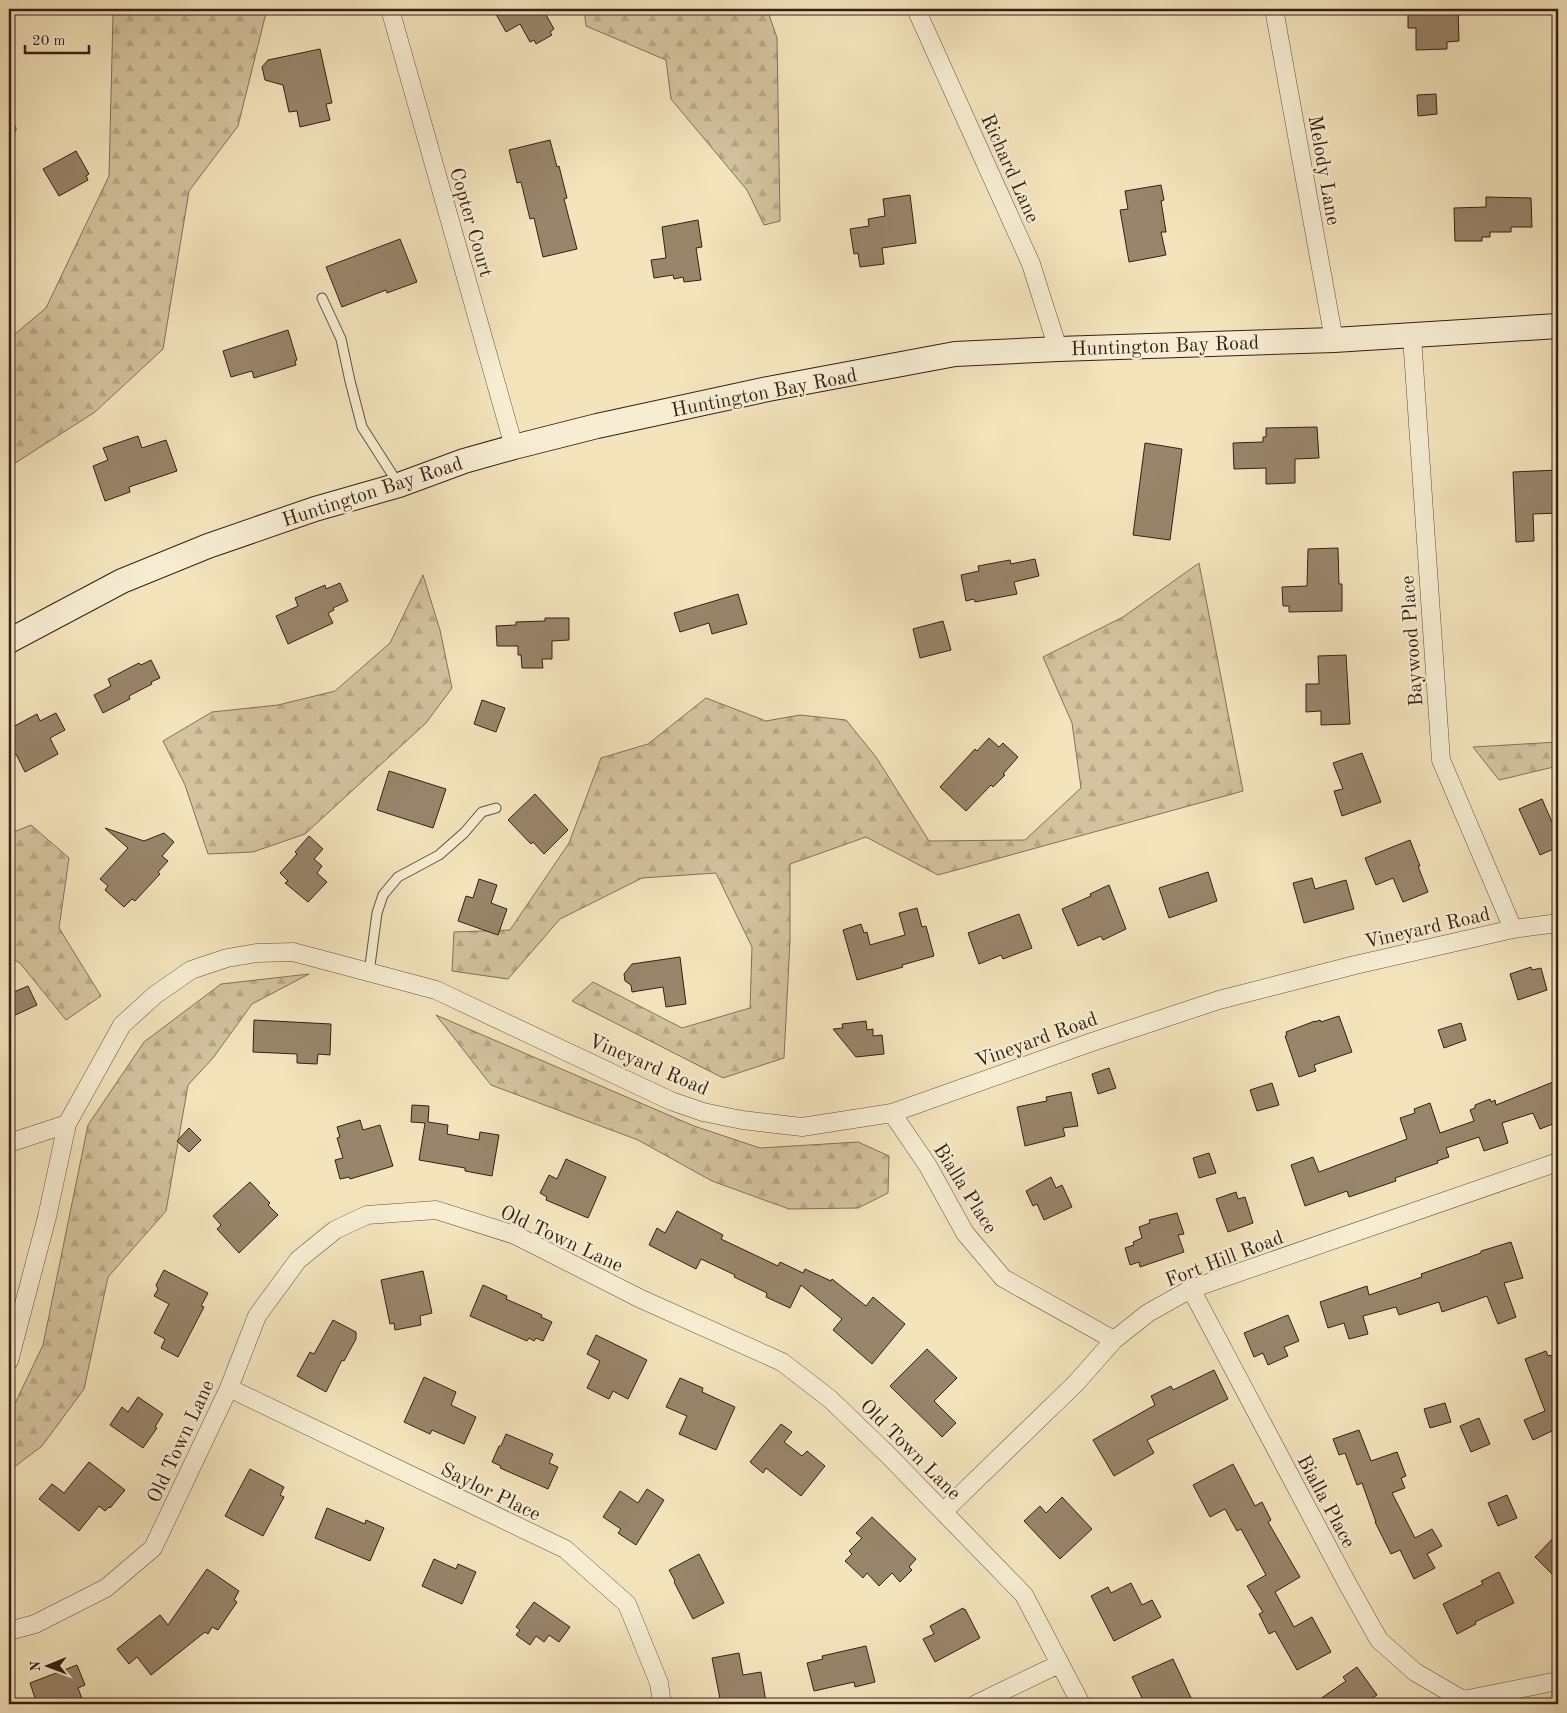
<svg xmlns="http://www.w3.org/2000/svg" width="1567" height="1713" font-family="'Old Standard TT',serif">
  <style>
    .forest { fill: url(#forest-firs); stroke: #84715a }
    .building { fill: #98856b; stroke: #361f14 }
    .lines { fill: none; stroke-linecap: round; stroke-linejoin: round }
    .lane-casing { stroke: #65503e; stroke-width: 11 }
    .street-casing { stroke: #65503e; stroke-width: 19 }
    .secondary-casing { stroke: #361f14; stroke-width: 26 }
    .lane { stroke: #f7edd3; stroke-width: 9 }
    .street { stroke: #f7edd3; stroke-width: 18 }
    .secondary { stroke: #f7edd3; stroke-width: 24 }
    .labels { text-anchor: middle; stroke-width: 4.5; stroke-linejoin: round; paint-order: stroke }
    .street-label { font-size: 20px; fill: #361f14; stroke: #f7edd3 }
  </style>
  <defs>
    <pattern id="forest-firs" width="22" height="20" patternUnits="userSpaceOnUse" patternTransform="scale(1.25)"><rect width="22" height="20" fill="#d3c39f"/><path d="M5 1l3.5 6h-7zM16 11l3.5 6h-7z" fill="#b6a788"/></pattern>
  </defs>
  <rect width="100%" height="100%" fill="#f3e4bc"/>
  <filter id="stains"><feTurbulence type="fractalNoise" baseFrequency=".004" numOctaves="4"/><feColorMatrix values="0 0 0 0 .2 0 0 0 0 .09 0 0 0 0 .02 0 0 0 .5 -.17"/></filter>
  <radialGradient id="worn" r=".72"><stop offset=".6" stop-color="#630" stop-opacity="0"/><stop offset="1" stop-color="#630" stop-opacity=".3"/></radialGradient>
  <!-- forest -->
  <path class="forest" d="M111,9H267L238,126L189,191L163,349L95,412L9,467V339L46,308L109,176L113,15Z
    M584,9H767L777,38L780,221L764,225L747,190L671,99L666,60L586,26Z
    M1199,563L1243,791L938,875L866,837L790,864V941L784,1058L723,1078L572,1001L593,982L682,1028L750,1008L752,947L716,873L642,878L560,919L508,979L452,971L454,932L510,930L569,843L601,758L648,744L706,698L766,721L800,715L846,720L876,757L929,841L1025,840L1081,788L1072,723L1043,657L1123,617Z
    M423,575L440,630L452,688L426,723L305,834L253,852L208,854L185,785L163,741L212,712L278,705L335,691L390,643Z
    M1558,742V766L1499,780L1473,747Z
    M31,825L69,858L59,928L101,996L66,1020L20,963L9,957V834Z
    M309,974L252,1004L213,1058L188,1085L166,1211L108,1277L84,1389L42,1446L9,1471V1416L43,1345L88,1125L144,1042L221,984Z
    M436,1015L694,1126L760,1148L858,1142L889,1156L888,1193L858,1208L789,1209L712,1181L638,1140L491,1085Z"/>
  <!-- building -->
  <path class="building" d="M493,9H547L544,11L554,29L550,32L552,35L536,44L534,40L530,42L520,24L506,32Z
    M1408,9H1458L1459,41L1447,42V49L1416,50V28H1408Z
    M320,49L332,103L326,104L330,120L300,127L297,111L289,112L283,85L265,80L262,67L268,60Z
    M1436,94L1437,114L1418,116L1417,95Z
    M550,140L557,167L559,166L567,198L564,199L577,249L543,257L534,218L530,219L521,182L517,183L509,150Z
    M76,151L89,174L86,176L88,180L59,196L43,169Z
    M1161,185L1164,200L1161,201L1166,232H1161L1166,255L1129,262L1120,210L1128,209L1125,191Z
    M910,195L916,243L882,248L884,264L860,267L858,253L854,254L850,229L869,226L868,219L885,216L883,199Z
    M1486,197L1531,198L1532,227H1511V232H1490V237H1482V241H1455L1454,208L1486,207Z
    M698,220L702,247L696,248L701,280L684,282L683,277L674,279L673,275L654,278L651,260L666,258L662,227Z
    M400,239L417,282L387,293L386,290L342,307L326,267Z
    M288,330L297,360L295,361L296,365L254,378L252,371L231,377L223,351Z
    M1317,427L1319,458L1295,459V483L1266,484V468L1234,469L1233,443L1263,442V437H1266V428Z
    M138,436L142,448L166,440L177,471L129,487L130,492L105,501L93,466L108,460L103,448Z
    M1145,443L1182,449L1170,540L1133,535Z
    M1558,470V513L1533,514L1534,541L1516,542L1513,472Z
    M1338,548L1339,584H1342V611L1289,612V606H1283L1282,587L1307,586L1308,549Z
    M1035,559L1039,576L1014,582L1017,594L975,602L974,599L966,601L961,575L979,571L978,566L1010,560L1011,564Z
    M340,583L348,601L333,608L334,610L328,613L333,623L288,644L276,616L298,606L295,598L325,585L326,589Z
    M738,594L747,624L712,634L709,623L680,632L674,613Z
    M545,618H569V640L552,641V659H542L543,668H522L521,655H518V646H497L496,626L516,625V622L545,621Z
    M943,621L951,650L920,658L913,629Z
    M1346,655L1350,724L1321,725V711L1306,712V684H1319L1318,656Z
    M151,660L160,678L151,682L152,684L129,696L130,699L103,713L94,695L111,686L108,679L139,663L141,665Z
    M482,700L505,708L496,732L474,724Z
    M56,713L65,730L50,738L58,754L25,772L16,754L9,758V729L37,714L40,721Z
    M989,738L999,747L1003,743L1018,757L1003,774L1005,775L993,787L991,785L966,811L940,787L975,749L977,751Z
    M1362,753L1381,802L1342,816L1334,791L1343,789L1333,763Z
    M389,771L446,789L433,828L377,810Z
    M535,794L568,830L544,854L533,842L531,844L508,820Z
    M1542,799L1558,836V847L1540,855L1519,809Z
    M105,828L144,841L164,833L174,842L162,856L168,861L158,872L160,874L135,901L132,899L124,907L105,890L108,886L100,879L128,848Z
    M309,836L323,849L314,859L322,866L317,873L327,882L308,902L285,883L288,881L280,873L297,854L295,852Z
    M1410,840L1420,866H1418L1428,892L1403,902L1393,878L1376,885L1365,858Z
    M1208,872L1217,901L1169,918L1159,888Z
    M1312,878L1315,889L1346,880L1354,909L1304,923L1293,883Z
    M479,879L497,885L491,903L507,909L498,935L458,921L466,896L473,898Z
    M1109,885L1126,929L1103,940L1101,936L1078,946L1062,909L1091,896L1090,894Z
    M917,908L922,927L926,926L934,956L902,965L903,967L857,980L843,930L861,924L864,933L867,932L870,945L905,935L899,913Z
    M1019,914L1032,948L1003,959L1001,955L979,964L968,933Z
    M680,957L686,1004L666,1007L663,987L632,992L631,985L625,981L624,974L632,964Z
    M1531,967L1532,970L1541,968L1547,990L1518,1000L1510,974Z
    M28,986L37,1005L9,1018V994Z
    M1339,1016L1352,1052L1314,1065L1316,1071L1299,1077L1285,1036L1287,1035L1286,1032L1315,1021V1022L1320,1020L1321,1022Z
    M254,1020L331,1024L330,1055L318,1054L317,1064L297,1063V1054L253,1052Z
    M866,1021L867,1030L873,1029V1036L882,1035L884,1054L856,1057L833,1029L843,1028L842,1024Z
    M1461,1023L1466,1040L1444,1048L1438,1030Z
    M1109,1068L1116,1088L1098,1094L1092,1074Z
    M1558,1080V1122L1540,1129L1533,1113L1502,1123L1508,1143L1484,1151L1479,1137L1446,1148L1449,1157L1437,1161L1438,1163L1395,1178L1396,1181L1349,1197L1347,1191L1305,1206L1291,1165L1313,1157L1319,1172L1407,1139L1400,1118L1415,1113L1414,1109L1430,1103L1440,1133L1474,1121L1470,1110L1475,1108V1105L1490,1099L1491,1102L1495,1100L1496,1105Z
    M1272,1083L1279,1105L1257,1111L1250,1090Z
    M1071,1092L1078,1126L1063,1128L1065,1136L1025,1146L1017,1107L1047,1101L1046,1097Z
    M412,1105L429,1106L428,1122L448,1125L447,1134L479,1140L480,1132L499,1135L492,1176L465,1171V1168L419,1160L425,1123L411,1122Z
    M360,1120L363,1130L380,1125L393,1166L350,1179L349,1177L340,1179L335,1160L343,1158L337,1138L340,1137L337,1127Z
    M189,1128L201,1140L189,1152L177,1141Z
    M1209,1153L1216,1173L1199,1178L1193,1158Z
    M566,1159L606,1177L588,1218L546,1200L547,1197L540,1193L549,1175L557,1179Z
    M1051,1177L1056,1188L1062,1185L1072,1207L1044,1220L1037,1204L1033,1206L1026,1191Z
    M250,1182L270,1203L268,1205L278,1215L239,1253L217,1229L221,1225L213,1216Z
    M1236,1192L1238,1199L1245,1197L1253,1223L1228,1232L1216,1199Z
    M677,1211L723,1235L721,1239L778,1266L780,1262L803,1273L805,1269L831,1281L832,1279L866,1306L873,1297L905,1324L872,1364L833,1330L842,1319L801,1285L790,1308L766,1297L767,1293L734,1277L735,1275L701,1259L696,1269L649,1245L657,1228L665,1233Z
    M1177,1213L1184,1234L1178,1235L1184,1252L1140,1267L1139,1262L1130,1265L1125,1248L1134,1245L1133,1242L1142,1238L1139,1227L1150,1223L1149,1220Z
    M1511,1242L1523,1278L1504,1283L1516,1317L1498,1324L1487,1296L1442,1312L1439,1302L1399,1315L1396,1307L1363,1316L1368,1334L1349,1339L1344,1323L1328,1328L1320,1302L1367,1286L1369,1295L1422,1277L1421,1274L1481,1253V1251Z
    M164,1270L208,1293L201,1306L204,1307L178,1357L161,1348L165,1339L154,1333L169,1304L154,1296L158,1289L156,1285Z
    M423,1271L432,1313L420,1316L421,1325L395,1330L394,1323L390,1324L381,1280Z
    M483,1285L507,1296L506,1299L542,1315L541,1317L552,1322L543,1341L536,1338L534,1341L529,1338L527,1341L470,1316Z
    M1288,1315L1299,1341L1284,1347L1288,1356L1268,1365L1263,1353L1254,1357L1244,1333Z
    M333,1320L356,1332V1339L344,1361L342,1360L326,1392L297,1376L310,1352L314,1354Z
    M596,1335L647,1360L628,1399L613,1391L609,1399L587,1388L600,1361L587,1354Z
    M927,1349L957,1378L934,1401L956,1423L942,1437L890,1386Z
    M1546,1351L1548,1356L1558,1354V1442L1556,1443L1552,1431L1533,1440L1524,1420L1545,1411L1525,1359Z
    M1214,1370L1228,1399L1147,1440L1154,1453L1114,1476L1093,1440L1155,1405L1151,1396L1171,1386L1173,1390Z
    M424,1377L456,1392L451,1405L476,1417L464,1444L432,1430L430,1434L404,1422Z
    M680,1378L703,1388L702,1392L735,1407L716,1450L679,1434L687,1416L666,1407Z
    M138,1397L163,1414L155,1427L157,1428L143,1448L110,1425L122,1407L128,1412Z
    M1445,1403L1451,1422L1430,1428L1424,1409Z
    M1479,1418L1490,1444L1471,1452L1460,1426Z
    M781,1424L792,1432L784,1442L802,1456L807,1451L825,1466L801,1496L766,1468L763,1473L750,1462Z
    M1359,1430L1371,1461L1397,1452L1406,1476L1401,1478L1405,1488L1392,1493L1415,1538L1432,1529L1442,1546L1427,1554L1435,1568L1414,1579L1400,1550L1391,1554L1375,1522H1376L1362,1483L1357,1485L1345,1453L1339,1455L1333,1439Z
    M506,1434L553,1454L549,1463L558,1467L548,1489L500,1468L501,1466L492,1462L499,1446H501Z
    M89,1462L125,1490L110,1508L109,1507L105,1511L99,1506L79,1531L39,1499L52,1484L64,1493Z
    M1233,1464L1255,1506L1262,1502L1271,1520L1268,1522L1300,1577L1275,1592L1294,1627L1312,1617L1331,1652L1297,1670L1275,1631L1269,1634L1259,1614L1263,1612L1247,1586L1266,1575L1241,1529L1237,1531L1225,1509L1210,1517L1193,1485Z
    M250,1469L284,1487L280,1495L284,1497L263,1536L225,1516Z
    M647,1489L664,1500L636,1545L618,1533L621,1529L603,1517L620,1491L638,1503Z
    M1507,1495L1517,1518L1498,1526L1488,1503Z
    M1062,1497L1092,1529L1060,1559L1024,1521L1040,1506L1046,1513Z
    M327,1508L365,1524L366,1520L384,1528L370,1561L315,1538Z
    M872,1517L916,1559L909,1567L912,1570L900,1582L892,1573L879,1586L867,1573L863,1578L845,1561L852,1554L849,1551L862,1538L856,1533Z
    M1558,1533V1580L1535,1557Z
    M699,1554L724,1603L693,1619L674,1582L675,1581L669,1570Z
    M434,1559L456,1569L458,1564L476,1572L462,1604L422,1586Z
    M207,1569L239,1591L234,1600L237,1602L218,1630L212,1627L208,1634L205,1632L151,1675L137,1657L129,1664L117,1649L160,1615L168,1625Z
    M1499,1572L1514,1603L1475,1622L1476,1624L1457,1634L1443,1604L1483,1584L1481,1581Z
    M1131,1583L1142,1605L1152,1600L1161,1617L1114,1641L1091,1596L1108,1587L1111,1593Z
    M534,1602L570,1627L559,1642L549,1635L544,1642L536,1636L530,1645L516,1635L520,1630L516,1627Z
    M963,1608L964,1610L965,1609L980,1638L935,1662L923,1639L934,1634L930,1626Z
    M866,1646L875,1682L855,1687L854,1682L814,1691L807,1663L823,1659L822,1656Z
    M739,1653L743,1675L761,1672L766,1702L756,1704H721L712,1658Z
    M1173,1659L1191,1698L1176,1704H1145L1132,1677Z
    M77,1665L85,1685L78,1688L84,1704H37L30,1683Z
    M1357,1667L1377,1695L1363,1704H1313L1346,1681L1343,1677Z"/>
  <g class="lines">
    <defs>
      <path id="lane" d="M9,128L11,129
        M322,298L341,339L350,381L362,427L399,485
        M369,973L377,913L383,895L398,877L439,855L464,833L482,812L496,808"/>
      <path id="street" d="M390,9L514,447
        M916,9L1031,264L1058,349
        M1274,9L1334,340
        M1412,336L1441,760L1513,929
        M892,1113L928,1166L965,1233L1003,1278L1114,1340
        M9,1143L67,1124
        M1191,1289L1347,1583L1379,1640L1415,1672L1463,1700
        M9,1361L47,1217L67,1124L122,1025L155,995L191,970L227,958L256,953L293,952L436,990L671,1101L703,1112L742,1120L802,1127L892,1113L1092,1042L1219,1000L1355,965L1513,929L1558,923
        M229,1388L565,1549L627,1604L659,1683L662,1704
        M944,1511L1076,1383L1114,1340L1148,1313L1191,1289L1558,1162
        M9,1631L35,1624L106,1588L153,1548L229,1388L257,1316L298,1260L335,1230L367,1215L436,1210L515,1235L641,1299L782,1362L830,1399L890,1457L1024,1595L1081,1704
        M976,1704L1059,1664
        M1460,1704L1463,1700L1558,1681"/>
      <path id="secondary" d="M9,641L122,581L208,546L315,509L399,485L464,461L514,447L597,426L768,389L955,354L1058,349L1334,340L1558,326"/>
    </defs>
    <!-- lane casing -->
    <use href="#lane" class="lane-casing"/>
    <!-- street casing -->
    <use href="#street" class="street-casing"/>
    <!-- secondary casing -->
    <use href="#secondary" class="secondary-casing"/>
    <!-- lane -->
    <use href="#lane" class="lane"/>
    <!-- street -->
    <use href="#street" class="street"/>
    <!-- secondary -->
    <use href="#secondary" class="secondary"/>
  </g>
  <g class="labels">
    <!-- street labels -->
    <g class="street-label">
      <text transform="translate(1011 168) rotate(66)" y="7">Richard Lane</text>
      <text transform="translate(1325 170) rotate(80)" y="7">Melody Lane</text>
      <text transform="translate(472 222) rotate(74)" y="7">Copter Court</text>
      <text transform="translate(1165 345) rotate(-2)" y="7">Huntington Bay Road</text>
      <text transform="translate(764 392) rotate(-11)" y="7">Huntington Bay Road</text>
      <text transform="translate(372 491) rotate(-18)" y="7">Huntington Bay Road</text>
      <text transform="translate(1411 641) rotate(-94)" y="7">Baywood Place</text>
      <text transform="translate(1427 927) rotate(-13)" y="7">Vineyard Road</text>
      <text transform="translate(1036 1039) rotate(-20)" y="7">Vineyard Road</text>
      <text transform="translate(649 1064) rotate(23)" y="7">Vineyard Road</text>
      <text transform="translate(966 1188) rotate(58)" y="7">Bialla Place</text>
      <text transform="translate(562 1238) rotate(25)" y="7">Old Town Lane</text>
      <text transform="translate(1224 1258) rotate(-21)" y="7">Fort Hill Road</text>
      <text transform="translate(180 1441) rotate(-65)" y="7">Old Town Lane</text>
      <text transform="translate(911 1449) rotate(45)" y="7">Old Town Lane</text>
      <text transform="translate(491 1491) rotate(26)" y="7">Saylor Place</text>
      <text transform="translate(1327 1501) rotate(62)" y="7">Bialla Place</text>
    </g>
  </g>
  <!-- margin -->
  <rect width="1567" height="1713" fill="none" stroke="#f3e4bc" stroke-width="30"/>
  <rect x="10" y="10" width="1547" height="1693" fill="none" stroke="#361f14" stroke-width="2.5"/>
  <rect x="15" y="15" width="1537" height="1683" fill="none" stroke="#361f14"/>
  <!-- north arrow -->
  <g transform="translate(48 1666) rotate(269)" stroke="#f7edd3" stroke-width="4" paint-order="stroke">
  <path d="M0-4L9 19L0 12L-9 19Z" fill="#361f14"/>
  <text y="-8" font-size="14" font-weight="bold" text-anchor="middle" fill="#361f14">N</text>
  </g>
  <!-- scale -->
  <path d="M25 45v8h64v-8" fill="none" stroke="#361f14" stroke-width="2.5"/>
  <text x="32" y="45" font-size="15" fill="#361f14" stroke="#f7edd3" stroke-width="4" paint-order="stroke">20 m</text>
  <rect width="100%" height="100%" filter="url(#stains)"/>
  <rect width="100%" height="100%" fill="url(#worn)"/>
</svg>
